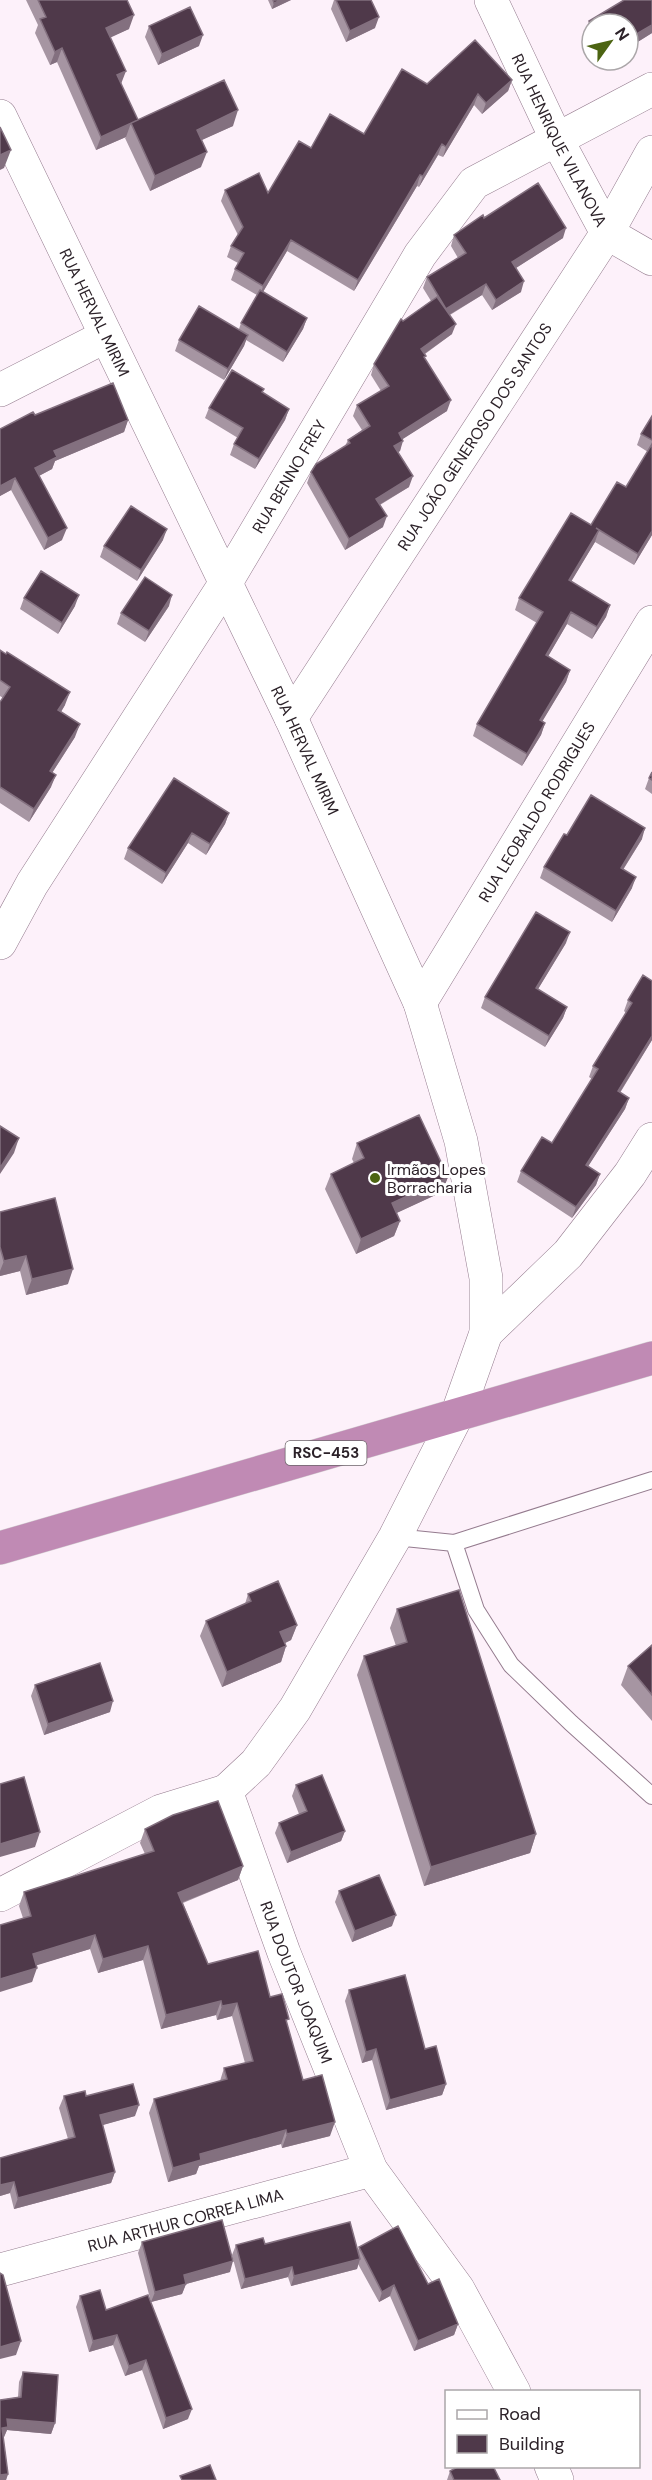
<svg xmlns="http://www.w3.org/2000/svg" width="652" height="2480" font-family="'DM Sans',sans-serif">
  <style>
    .lines { fill: none; stroke-linecap: round; stroke-linejoin: round }
    .service-casing { stroke: #947b8e; stroke-width: 18 }
    .minor-casing { stroke: #947b8e; stroke-width: 34 }
    .tertiary-casing { stroke: #947b8e; stroke-width: 34 }
    .trunk-casing { stroke: #d5d3d4; stroke-width: 34 }
    .service { stroke: #fff; stroke-width: 16 }
    .minor { stroke: #fff; stroke-width: 33 }
    .tertiary { stroke: #fff; stroke-width: 33 }
    .trunk { stroke: #c08ab4; stroke-width: 33 }
    .wall { fill: #a695a2 }
    .shaded-wall { fill: #83707f }
    .building { fill: #4f394a; stroke: #83707f; stroke-width: 1.5 }
    .poi-dot { fill: #4c6412; stroke: #fff; stroke-width: 2 }
    .labels { text-anchor: middle; stroke-width: 6; stroke-linejoin: round; paint-order: stroke }
    .shield { fill: #fff; stroke: #6b6469; stroke-width: 1.5 }
    .shield-label { font-size: 15px; font-weight: bold; fill: #2c2229 }
    .street-label { font-size: 16px; fill: #2c2229; stroke: #fff }
    .poi-label { font-size: 16px; fill: #2c2229; stroke: #fff; text-anchor: start }
  </style>
  <rect width="100%" height="100%" fill="#fdf1fa"/>
  <g class="lines">
    <defs>
      <path id="service" d="M395,1537L454,1543L476,1610L511,1665L571,1723L652,1796
        M454,1543L652,1480"/>
      <g id="minor">
        <path id="s1" d="M491,0L556,138L607,233L652,259"/>
        <path d="M0,390L106,336"/>
        <path id="s2" d="M291,718L607,233L652,152"/>
        <path id="s3" d="M0,943L32,884L225,584L420,255L474,183L652,89"/>
        <path id="s4" d="M420,1003L652,622"/>
        <path d="M486,1333L568,1254L630,1174L652,1139"/>
        <path d="M0,1895L161,1811L226,1791"/>
        <path id="s5" d="M0,2270L371,2170"/>
      </g>
      <g id="tertiary">
        <path id="s6" d="M0,116L291,718L420,1003L461,1141L486,1278V1333L457,1415L395,1537L295,1709L256,1763L226,1791L284,1953L371,2170L458,2289L514,2392"/>
        <path d="M551,2466L557,2480"/>
      </g>
      <path id="trunk" d="M0,1548L652,1358"/>
    </defs>
    <!-- service casing -->
    <use href="#service" class="service-casing"/>
    <!-- minor casing -->
    <use href="#minor" class="minor-casing"/>
    <!-- tertiary casing -->
    <use href="#tertiary" class="tertiary-casing"/>
    <!-- trunk casing -->
    <use href="#trunk" class="trunk-casing"/>
    <!-- service -->
    <use href="#service" class="service"/>
    <!-- minor -->
    <use href="#minor" class="minor"/>
    <!-- tertiary -->
    <use href="#tertiary" class="tertiary"/>
    <!-- trunk -->
    <use href="#trunk" class="trunk"/>
  </g>
  <!-- wall -->
  <path class="wall" d="M26,0H127L129,29L110,37L121,84L138,120L233,126L201,140V167L150,191L125,138L126,137L96,150L57,62L50,65L35,33L38,25Z
    M268,0H291L272,9Z
    M334,0H371L375,28L346,42L331,9Z
    M652,0V33L628,48L592,24V43L585,32L589,21Z
    M149,26L199,46L158,65L145,37Z
    M512,80L508,91L482,114L474,105L443,157L438,155L419,187L417,186L354,291L287,251L263,292L307,318L303,329L283,362L246,340L244,346L224,380L175,351L179,340L239,329L241,323L257,295L231,280L235,269L238,263L227,257L231,246L238,235L221,201L225,190L268,193L311,148L364,134L427,84Z
    M484,218L563,238L516,268L521,292L492,310L482,295L450,315L452,334L425,354V359L447,411L402,439L400,451L398,452L409,487L380,505L383,527L345,550L307,483L311,472L345,446L348,440L362,430L353,416L357,405L381,391L371,375L374,364L403,321L431,301L423,288L427,277L458,258L451,246L454,235Z
    M209,408L289,409L285,420L255,469L230,455L234,444L238,438L205,418Z
    M35,415L128,420L124,432L55,461L52,469L39,476L62,540L44,550L11,490L0,496V429Z
    M652,416V535L634,565L595,542L571,581L610,605L606,617L592,639L567,624L548,656L570,670L566,682L542,721L545,723L541,735L522,766L473,736L477,724L537,623L515,610L519,598L591,525L626,487L648,452L637,445L641,434Z
    M163,540L137,581L100,557L104,546Z
    M24,598L75,606L58,634L20,609Z
    M169,606L145,642L117,624L121,613Z
    M0,650L65,705L61,712L75,737L52,773L51,787L29,822L0,803V702L3,698L0,696Z
    M652,772V794L645,789L649,778Z
    M229,813L225,824L206,855L188,843L162,884L124,859L128,848Z
    M567,835L642,839L623,870L632,888L612,922L540,878L544,867Z
    M566,943L538,989L567,1007L563,1018L545,1047L481,1008L485,997Z
    M652,981V1040L620,1093L629,1098L625,1109L588,1166L600,1174L596,1185L572,1218L517,1182L521,1171L552,1143L592,1079L589,1077L593,1066L626,1013L624,1011L628,1000Z
    M357,1143L448,1177L442,1192L396,1213L400,1221L394,1236L356,1254L325,1189L331,1174L354,1163L352,1159Z
    M0,1212L68,1284L26,1295L20,1271L0,1276Z
    M248,1594L297,1625L291,1640L285,1643L286,1646L281,1662L222,1687L200,1636L206,1621L245,1604Z
    M397,1609L536,1834L530,1853L424,1886L357,1675L364,1656L396,1646L390,1628Z
    M652,1645V1721L621,1685L628,1666Z
    M35,1685L110,1712L44,1735L31,1696Z
    M296,1785L345,1831L341,1841L287,1863L275,1833L279,1823L299,1814L292,1796Z
    M145,1829L243,1866L238,1880L183,1903L208,1964L270,1997L287,2024L303,2080L330,2136L282,2148L281,2144L199,2166L196,2174L168,2182L149,2113L154,2099L220,2081L224,2068L245,2063L232,2016L217,2020L216,2015L161,2029L143,1960L98,1973L90,1949L36,1965L32,1982L23,1918L19,1906L24,1892L145,1854L140,1843Z
    M339,1891L392,1926L352,1942L335,1902Z
    M349,1990L425,2049L446,2084L442,2095L386,2110L372,2060L362,2063L345,2001Z
    M64,2096H86L135,2116L102,2125L115,2172L111,2183L14,2209L10,2193L0,2196V2158L68,2139L59,2108Z
    M142,2242L230,2272L186,2284L182,2294L151,2302L188,2419L163,2429L142,2370L125,2376L113,2345L89,2352L76,2307L80,2296L106,2310L151,2302L138,2253Z
    M265,2244L358,2250L359,2247L428,2284L458,2324L454,2335L414,2351L390,2296L379,2302L358,2264L357,2269L291,2286L288,2277L241,2289L232,2255L236,2245Z
    M23,2372L55,2423L51,2434L7,2430L4,2437H3L8,2474L6,2480H0V2400L18,2397L19,2382Z
    M450,2471L500,2480H447Z"/>
  <!-- shaded-wall -->
  <path class="shaded-wall" d="M281,0H291L272,9L274,3Z
    M134,15L129,29L101,42L106,28Z
    M379,17L375,28L346,42L350,31Z
    M652,25V33L628,48V39Z
    M203,35L199,46L158,65L162,54Z
    M62,48L57,62L50,65L55,52Z
    M126,71L121,84L117,75Z
    M512,80L508,91L482,114L486,103Z
    M478,94L474,105L443,157L446,147Z
    M238,110L233,126L191,145L197,130Z
    M131,123L126,137L96,150L101,137Z
    M442,144L438,155L419,187L423,176Z
    M11,150L4,168L0,170V155Z
    M207,152L201,167L150,191L155,176Z
    M420,175L417,186L354,291L358,280Z
    M566,228L563,238L508,273L512,262Z
    M291,240L287,251L260,297L263,286Z
    M524,281L521,292L492,310L496,300Z
    M486,284L482,295L442,319L446,309Z
    M307,318L303,329L283,362L287,352Z
    M456,324L452,334L417,359L421,349Z
    M248,335L244,346L224,380L228,369Z
    M451,400L447,411L395,444L399,433Z
    M289,409L285,420L255,469L259,459Z
    M128,420L124,432L55,461L52,469L31,480L35,468L54,451Z
    M403,441L400,451L390,457L394,446Z
    M413,476L409,487L372,509L376,499Z
    M15,478L11,490L0,496V486Z
    M387,516L383,527L345,550L349,539Z
    M67,528L62,540L44,550L48,538Z
    M167,529L163,540L137,581L141,570Z
    M599,530L595,542L565,592L569,580Z
    M652,531V535L634,565L638,554Z
    M79,595L75,606L58,634L62,623Z
    M172,595L169,606L145,642L149,631Z
    M610,605L606,617L592,639L597,627Z
    M571,612L567,624L542,667L546,655Z
    M570,670L566,682L536,732L540,720Z
    M70,692L65,705L54,723L58,710Z
    M545,723L541,735L522,766L527,754Z
    M80,724L75,737L45,784L50,771Z
    M56,775L51,787L29,822L34,809Z
    M229,813L225,824L206,855L210,844Z
    M645,828L642,839L617,879L621,868Z
    M192,833L188,843L162,884L166,873Z
    M636,877L632,888L612,922L616,911Z
    M570,932L566,943L532,999L536,988Z
    M567,1007L563,1018L545,1047L549,1036Z
    M652,1036V1040L614,1102L618,1091Z
    M629,1098L625,1109L582,1176L586,1165Z
    M19,1138L14,1153L0,1174V1168Z
    M600,1174L596,1185L572,1218L576,1207Z
    M448,1177L442,1192L386,1218L392,1203Z
    M400,1221L394,1236L356,1254L361,1239Z
    M26,1256L20,1271L0,1276V1271L4,1261Z
    M73,1269L68,1284L26,1295L32,1279Z
    M297,1625L291,1640L275,1648L280,1632Z
    M286,1646L281,1662L222,1687L227,1672Z
    M113,1701L110,1712L44,1735L48,1724Z
    M345,1831L341,1841L287,1863L291,1852Z
    M40,1832L35,1847L0,1857V1844Z
    M536,1834L530,1853L424,1886L431,1867Z
    M243,1866L238,1880L173,1906L178,1893Z
    M396,1915L392,1926L352,1942L355,1931Z
    M95,1935L90,1949L28,1968L33,1954Z
    M148,1946L143,1960L98,1973L103,1959Z
    M37,1968L32,1982L0,1992V1979Z
    M221,2001L216,2015L161,2029L166,2015Z
    M237,2003L232,2016L217,2020L222,2006Z
    M376,2049L372,2060L362,2063L366,2052Z
    M446,2084L442,2095L386,2110L390,2100Z
    M139,2105L135,2116L96,2127L100,2115Z
    M335,2122L330,2136L282,2148L287,2134Z
    M286,2130L281,2144L199,2166L196,2174L168,2182L173,2168L200,2154Z
    M115,2172L111,2183L14,2209L18,2198Z
    M14,2182L10,2193L0,2196V2185Z
    M360,2259L357,2269L291,2286L294,2276Z
    M233,2261L230,2272L186,2284L182,2294L151,2302L155,2292L184,2275Z
    M292,2267L288,2277L241,2289L245,2279Z
    M394,2285L390,2296L379,2302L382,2292Z
    M458,2324L454,2335L414,2351L418,2341Z
    M117,2335L113,2345L89,2352L93,2341Z
    M21,2341L16,2355L0,2359V2347Z
    M146,2360L142,2370L125,2376L129,2366Z
    M192,2409L188,2419L163,2429L166,2418Z
    M7,2419L55,2423L51,2434L7,2430L4,2437L0,2438V2433Z
    M8,2474L6,2480H0V2475Z"/>
  <!-- building -->
  <path class="building" d="M38,0H127L134,15L106,28L126,71L117,75L138,120L101,137L62,48L55,52L40,19L46,17Z
    M273,0H281L274,3Z
    M336,0H371L379,17L350,31Z
    M624,0H652V25L628,39V24H592V26L589,21Z
    M190,7L203,35L162,54L149,26Z
    M475,40L512,80L486,103L478,94L446,147L442,144L423,176L420,175L358,280L291,240L263,286L235,269L244,253L231,246L243,227L225,190L259,173L268,193L299,141L311,148L330,114L364,134L402,69L427,84Z
    M224,80L238,110L197,130L207,152L155,176L131,123Z
    M0,127L11,150L0,155Z
    M538,183L566,228L512,262L524,281L496,300L486,284L446,309L427,277L466,253L454,235L483,215L484,218Z
    M260,290L307,318L287,352L241,323Z
    M437,297L456,324L421,349L426,356L424,357L451,400L399,433L403,441L394,446L413,476L376,499L387,516L349,539L311,472L316,464L350,443L348,440L370,426L357,405L389,386L374,364L401,319L403,321Z
    M199,306L248,335L228,369L179,340Z
    M232,370L264,389L262,392L289,409L259,459L234,444L243,428L209,408Z
    M113,383L128,420L54,451L57,457L35,468L67,528L48,538L15,478L0,486V429L33,412L35,415Z
    M652,416V440L641,434Z
    M652,444V531L638,554L596,528L599,530L569,580L610,605L597,627L571,612L546,655L570,670L540,720L545,723L527,754L477,724L543,612L519,598L571,513L591,525L617,482L626,487Z
    M131,506L167,529L141,570L104,546Z
    M41,571L79,595L62,623L24,598Z
    M145,577L172,595L149,631L121,613Z
    M0,650L6,654L7,652L70,692L58,710L80,724L50,771L56,775L34,809L0,787V702L10,687L0,680Z
    M652,772V780L649,778Z
    M174,778L229,813L210,844L192,833L166,873L128,848Z
    M591,795L645,828L621,868L636,877L616,911L544,867L564,834L567,835Z
    M536,912L570,932L536,988L567,1007L549,1036L485,997Z
    M643,975L652,981V1036L618,1091L629,1098L586,1165L600,1174L576,1207L521,1171L542,1137L552,1143L598,1069L593,1066L632,1003L628,1000Z
    M419,1115L448,1177L392,1203L400,1221L361,1239L331,1174L364,1158L357,1143Z
    M0,1126L19,1138L0,1168Z
    M55,1198L73,1269L32,1279L26,1256L4,1261L0,1247V1212Z
    M278,1581L297,1625L280,1632L286,1646L227,1672L206,1621L251,1601L248,1594Z
    M459,1590L536,1834L431,1867L364,1656L407,1642L397,1609Z
    M652,1645V1695L628,1666Z
    M100,1663L113,1701L48,1724L35,1685Z
    M322,1775L345,1831L291,1852L279,1823L307,1811L296,1785Z
    M24,1777L40,1832L0,1844V1784Z
    M218,1801L243,1866L178,1893L208,1964L258,1951L270,1997L282,1994L289,2019L286,2020L303,2080L322,2075L335,2122L287,2134L286,2130L200,2154L201,2160L173,2168L154,2099L227,2079L224,2068L253,2061L237,2003L222,2006L221,2001L166,2015L148,1946L103,1959L95,1935L33,1954L37,1968L0,1979V1925L31,1916L24,1892L154,1851L145,1829L173,1815Z
    M379,1875L396,1915L355,1931L339,1891Z
    M405,1975L425,2049L436,2046L446,2084L390,2100L376,2049L366,2052L349,1990Z
    M133,2084L139,2105L100,2115L115,2172L18,2198L14,2182L0,2185V2158L75,2137L64,2096L85,2091L86,2096Z
    M222,2220L233,2261L184,2275L186,2284L155,2292L142,2242Z
    M350,2222L360,2259L294,2276L292,2267L245,2279L236,2245L263,2238L265,2244Z
    M398,2226L428,2284L439,2279L458,2324L418,2341L394,2285L382,2292L359,2247Z
    M0,2273L3,2275L21,2341L0,2347Z
    M100,2290L106,2310L148,2295L192,2409L166,2418L146,2360L129,2366L117,2335L93,2341L80,2296Z
    M23,2372L58,2375L55,2423L7,2419L8,2427L2,2428L8,2474L0,2475V2400L21,2397Z
    M210,2465L216,2480H182L180,2476Z
    M459,2466H493L500,2480H454L450,2471Z"/>
  <!-- markers -->
  <circle class="poi-dot" cx="375" cy="1178" r="6"/>
  <g class="labels">
    <!-- shield labels -->
    <rect class="shield" x="285.5" y="1441" width="81" height="24" rx="4.5"/>
    <g class="shield-label">
      <text x="326" y="1458">RSC-453</text>
    </g>
    <!-- street labels -->
    <g class="street-label">
      <text dy="6" stroke="none"><textPath href="#s1" startOffset="156">RUA HENRIQUE VILANOVA</textPath></text>
      <text dy="6" stroke="none"><textPath href="#s6" startOffset="218">RUA HERVAL MIRIM</textPath></text>
      <text dy="6" stroke="none"><textPath href="#s2" startOffset="336">RUA JOÃO GENEROSO DOS SANTOS</textPath></text>
      <text dy="6" stroke="none"><textPath href="#s3" startOffset="549">RUA BENNO FREY</textPath></text>
      <text dy="6" stroke="none"><textPath href="#s6" startOffset="704">RUA HERVAL MIRIM</textPath></text>
      <text dy="6" stroke="none"><textPath href="#s4" startOffset="224">RUA LEOBALDO RODRIGUES</textPath></text>
      <text dy="6" stroke="none"><textPath href="#s6" startOffset="2054">RUA DOUTOR JOAQUIM</textPath></text>
      <text dy="6" stroke="none"><textPath href="#s5" startOffset="192">RUA ARTHUR CORREA LIMA</textPath></text>
    </g>
    <!-- poi labels -->
    <g class="poi-label">
      <text x="387" y="1175">Irmãos Lopes<tspan x="387" dy="18">Borracharia</tspan></text>
    </g>
  </g>
  <!-- legend -->
  <rect x="445" y="2390" width="195" height="78" fill="#ffffff" stroke="#aba7a9" stroke-width="1.5"/>
  <rect x="457" y="2410" width="30" height="9" fill="#ffffff" stroke="#aba7a9" stroke-width="1.5"/>
  <text x="499" y="2420" font-size="18" fill="#2c2229">Road</text>
  <rect x="457" y="2435" width="30" height="18" fill="#4f394a" stroke="#aba7a9" stroke-width="1.5"/>
  <text x="499" y="2450" font-size="18" fill="#2c2229">Building</text>
  <!-- north arrow -->
  <g transform="translate(610 42) rotate(56)"><circle r="28" fill="#ffffff" stroke="#aba7a9" stroke-width="1.5"/>
  <path d="M0-4.5L10 22L0 15L-10 22Z" fill="#4c6412"/>
  <text y="-9" font-size="16" font-weight="bold" text-anchor="middle" fill="#2c2229">N</text>
  </g>
</svg>
